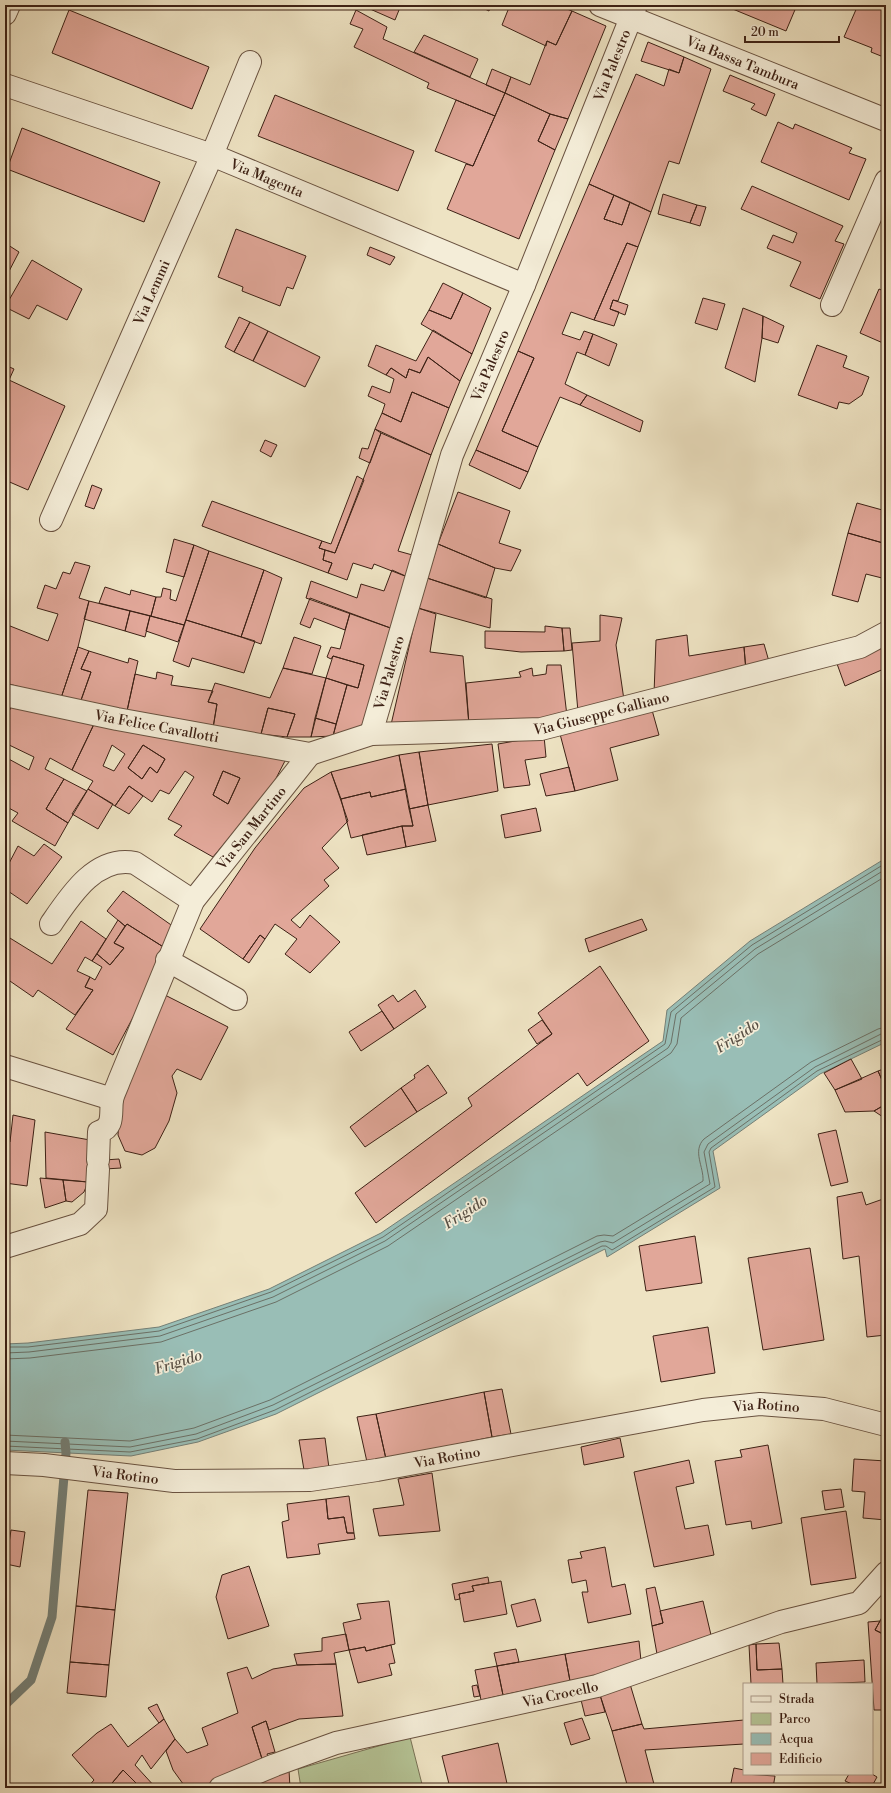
<svg xmlns="http://www.w3.org/2000/svg" width="891" height="1793" font-family="'Libre Bodoni',serif">
  <style>
    .green { fill: #b5c496; stroke: #797256 }
    .water { fill: #99beb6; stroke: #747f76 }
    .lines { fill: none; stroke-linecap: round; stroke-linejoin: round }
    .shore { stroke: #6b7066; stroke-width: 1 }
    .stream { stroke: #747f76; stroke-width: 9 }
    .building { fill: #e1a799; stroke: #3d2115; fill-rule: evenodd }
    .minor-casing { stroke: #695240; stroke-width: 24 }
    .minor { stroke: #f4edd8; stroke-width: 22 }
    .labels { text-anchor: middle; stroke-width: 3.5; stroke-linejoin: round; paint-order: stroke }
    .street-label { font-size: 14px; fill: #3d2115; stroke: #f4edd8 }
    .water-label { font-size: 15px; font-style: italic; fill: #595045; stroke: #f4edd8 }
  </style>
  <rect width="100%" height="100%" fill="#eee3c3"/>
  <filter id="stains"><feTurbulence type="fractalNoise" baseFrequency=".005" numOctaves="4"/><feColorMatrix values="0 0 0 0 .2 0 0 0 0 .09 0 0 0 0 .02 0 0 0 .5 -.17"/></filter>
  <radialGradient id="worn" r=".72"><stop offset=".6" stop-color="#630" stop-opacity="0"/><stop offset="1" stop-color="#630" stop-opacity=".3"/></radialGradient>
  <!-- green -->
  <path class="green" d="M410,1737L423,1788H301L298,1769Z"/>
  <!-- water -->
  <path class="water" d="M886,858V1042L820,1074L713,1151L720,1188L607,1257L605,1249L276,1414L198,1442L131,1456L5,1450V1344L28,1343L159,1327L269,1289L381,1233L663,1041L667,1010L750,941Z"/>
  <g class="lines">
    <!-- shore -->
    <path class="shore" d="M5,1347H28L159,1331L271,1292L383,1237L665,1044L671,1012L752,945L886,863
      M5,1353L29,1352L160,1336L273,1297L385,1241L668,1048L671,1043L676,1014L755,949L886,869
      M5,1359L30,1358L161,1342L276,1302L388,1246L671,1053L677,1044L681,1018L758,954L886,876
      M5,1435L130,1441L194,1428L270,1400L597,1236L604,1235L613,1236L703,1181C704,1167 692,1151 704,1139L811,1062L878,1029L886,1027
      M5,1441L130,1447L196,1434L273,1405L600,1242L605,1241L613,1243L710,1184L704,1152L708,1144L815,1067L881,1034L886,1033
      M5,1446L130,1452L197,1439L275,1410L602,1246H606L612,1250L715,1187L709,1152L711,1148L817,1071L886,1038"/>
    <!-- stream -->
    <path class="stream" d="M5,1705L31,1680L52,1617L66,1453L65,1442"/>
  </g>
  <!-- building -->
  <path class="building" d="M207,5H229L228,8Z
    M361,5H401L395,20Z
    M477,5H491L489,11Z
    M510,5H557L572,11L556,45L547,41L546,46L502,25Z
    M723,5H797L786,31Z
    M858,5H886V58L871,52L872,48L844,37Z
    M69,10L209,67L192,109L52,53Z
    M356,10L387,27L383,39L505,93L495,116L427,88L429,83L354,47L363,29L350,24Z
    M572,11L606,26L568,119L550,114L505,93L511,77L530,85L547,41L556,45Z
    M424,35L478,59L470,77L414,52Z
    M648,42L684,57L679,73L641,61Z
    M684,57L711,69L679,164L669,161L651,212L589,184L636,74L664,86L669,69L679,73Z
    M492,69L511,77L505,93L486,85Z
    M730,75L775,94L766,116L751,109L755,104L723,91Z
    M505,93L550,114L538,141L555,150L519,239L447,209L466,164L473,166Z
    M275,95L414,151L398,191L258,136Z
    M456,100L495,116L473,166L435,151Z
    M550,114L568,119L555,150L538,141Z
    M778,122L793,129L795,124L852,148L849,153L866,159L849,200L761,162Z
    M22,128L160,182L144,222L7,169Z
    M589,184L614,195L604,219L622,225L630,202L651,212L638,247L627,243L594,320L571,312L562,334L580,340L584,331L593,334L585,355L577,352L565,384L587,395L580,405L560,397L538,447L502,431L534,358L518,351Z
    M752,186L843,226L835,241L844,244L820,299L790,286L801,262L767,248L773,235L793,243L797,233L741,209Z
    M663,194L697,205L690,223L658,214Z
    M614,195L630,202L622,225L604,219Z
    M697,205L706,207L700,226L690,223Z
    M236,229L306,256L293,289L287,287L280,306L242,291L243,287L218,277Z
    M5,243L19,252L5,279Z
    M627,243L638,247L618,301L613,300L610,309L619,312L614,326L594,320Z
    M370,247L395,257L390,265L367,255Z
    M32,260L82,289L67,320L37,305L29,319L5,307Z
    M443,283L463,293L451,319L429,310Z
    M879,289L886,292V336L883,343L860,333Z
    M463,293L491,308L472,354L421,324L429,310L451,319Z
    M703,298L725,304L717,330L695,323Z
    M613,300L628,305L625,315L610,309Z
    M743,308L763,316L762,338L755,382L725,368Z
    M763,316L784,326L778,343L762,338Z
    M239,317L250,322L234,352L225,347Z
    M250,322L268,331L253,361L234,352Z
    M433,330L472,354L460,381L428,357L420,373L409,369L406,378L391,368L386,375L368,366L376,345L416,361Z
    M268,331L320,357L305,387L253,361Z
    M593,334L617,344L609,366L585,355Z
    M817,345L847,356L843,367L869,377L862,395L849,404L839,402L837,409L798,395Z
    M518,351L534,358L502,431L538,447L528,472L476,450Z
    M428,357L460,381L449,408L412,392L401,422L382,413L385,404L368,396L372,386L390,393L394,379L386,375L391,368L406,378L409,369L420,373Z
    M5,365L14,369L9,380L65,406L28,490L5,480Z
    M412,392L449,408L431,455L375,429L382,413L401,422Z
    M587,395L643,421L640,432L580,405Z
    M375,429L381,433L370,463L359,458L362,448L368,449Z
    M381,433L431,455L398,551L416,556L410,578L374,564L372,569L353,563L347,580L328,573L332,563L323,560L325,550L335,553Z
    M265,440L277,445L271,457L260,451Z
    M476,450L528,472L520,489L469,465Z
    M357,476L364,480L335,553L319,548L322,541L331,544Z
    M92,485L102,489L94,509L85,506Z
    M458,492L510,511L499,543L521,550L511,571L495,568L438,544Z
    M212,501L322,541L319,548L325,550L323,560L332,563L328,573L202,526Z
    M857,503L886,511V550L882,549L883,543L848,533Z
    M848,533L883,543L882,549L886,550V579L866,574L858,602L832,595Z
    M174,539L194,545L184,577L166,572Z
    M438,544L495,568L486,598L427,578Z
    M194,545L209,551L184,625L151,616L156,597H161L163,588L171,590L170,599L176,601Z
    M209,551L264,570L241,637L186,620Z
    M75,562L90,566L79,598L89,601L78,647L61,698L5,683V624L48,641L58,614L37,608L45,585L56,589L63,572L70,574Z
    M264,570L282,578L261,644L241,637Z
    M392,570L410,578L396,630L306,598L311,581L357,598L361,584L384,591Z
    M427,578L492,599L490,628L418,608Z
    M105,587L130,595L131,590L156,597L151,616L99,603Z
    M310,598L350,613L345,630L314,618L310,628L300,624Z
    M89,601L130,611L125,631L84,619Z
    M418,608L436,614L430,652L463,656L469,725L390,729Z
    M130,611L150,616L145,637L125,631Z
    M350,613L396,630L365,736H333L347,685L358,688L364,665L333,656L331,659L327,657L331,647L340,649Z
    M600,615L622,618L616,645L624,700L578,712L572,643L600,641Z
    M150,616L184,625L178,642L146,631Z
    M186,620L255,641L244,673L192,658L189,667L173,661Z
    M545,626L562,628L564,651L521,652L485,648V631L545,632Z
    M562,628H570L572,650L564,651Z
    M687,635L689,656L744,647L746,671L654,694L656,640Z
    M294,637L321,646L312,674L283,668Z
    M886,643V668L845,686L836,661Z
    M764,644L770,665L746,671L744,647Z
    M78,647L89,651L81,669L91,672L80,703L61,698Z
    M89,651L128,663L129,658L138,661L127,711L80,703L91,672L81,669Z
    M333,656L364,665L358,688L326,678Z
    M547,665H561L567,716L469,725L466,683L521,677L519,672L532,668L533,676L546,674Z
    M283,668L326,678L311,737H287L295,714L268,708L261,734L213,728L217,704L208,702L215,683L270,698Z
    M157,672L173,676L171,685L213,691L208,702L217,704L213,728L127,711L135,674L156,679Z
    M326,678L347,685L336,724L315,718Z
    M12,705L95,722L72,770L50,758L45,769L64,779L46,809L68,823L55,846L12,821L18,813L5,806V757L29,770L34,757L5,743V720Z
    M268,708L295,714L287,737L261,734Z
    M652,710L659,735L610,748L618,780L575,791L560,734Z
    M315,718L336,724L333,736L311,737Z
    M95,722L286,759L271,788L213,857L174,835L182,826L168,819L194,777L185,771L169,794L160,790L152,802L129,786L115,806L88,789L93,781L72,770ZM112,745L125,754L114,771L103,766ZM143,745L165,759L157,773L150,767L142,779L128,768ZM223,771L240,778L228,804L213,795Z
    M544,736L546,757L525,760L530,785L504,788L498,744Z
    M492,744L498,791L428,805L419,752Z
    M143,745L165,759L157,773L150,767L142,779L128,768Z
    M419,752L428,805L409,809L399,755Z
    M399,755L406,789L371,797L370,792L341,799L331,772Z
    M569,767L575,791L546,796L540,774Z
    M223,771L240,778L228,804L213,795Z
    M331,772L348,821L322,848L339,868L324,880L329,886L291,920L300,928L310,915L340,942L310,973L285,954L297,939L275,924L265,939L260,935L243,959L200,929L255,848L284,812L304,788Z
    M64,779L87,791L68,823L46,809Z
    M129,786L143,796L129,814L115,806Z
    M88,789L113,804L98,829L72,814Z
    M406,789L413,826H402L351,838L341,799L370,792L371,797Z
    M428,805L436,841L406,847L402,826H413L409,809Z
    M536,808L541,831L505,838L501,815Z
    M402,826L406,847L367,855L362,835Z
    M44,844L62,857L27,904L5,889V871L18,846L34,856Z
    M123,891L174,927L165,948L127,924L125,926L107,911Z
    M642,919L647,930L589,952L585,939Z
    M118,920L125,926L114,943L124,948L110,965L97,954Z
    M81,921L106,939L92,961L85,957L77,971L90,977L85,987L93,990L75,1015L38,990L33,997L7,979L5,984V935L52,964Z
    M127,924L165,948L147,991L113,1055L66,1029L93,990L85,987L90,977L95,980L102,967L92,961L97,954L110,965L124,948L114,943Z
    M260,935L265,939L249,963L243,959Z
    M600,966L649,1041L587,1086L578,1073L376,1223L355,1193L472,1106L468,1098L552,1034L538,1013Z
    M415,990L426,1007L394,1029L378,1005L393,995L398,1002Z
    M161,993L228,1027L201,1080L177,1069L172,1076L177,1093L169,1121L155,1148L142,1155L125,1151L118,1135L120,1102Z
    M382,1011L394,1029L361,1051L349,1032Z
    M542,1020L552,1034L537,1044L528,1030Z
    M851,1059L862,1079L835,1090L824,1073Z
    M428,1065L447,1093L417,1112L401,1088L415,1078L414,1075Z
    M886,1068V1089L878,1071Z
    M878,1071L886,1089V1104L874,1111L845,1112L835,1090Z
    M401,1088L417,1112L365,1147L350,1127Z
    M886,1104V1119L874,1111Z
    M13,1115L35,1120L27,1186L5,1183V1141L10,1142Z
    M836,1130L848,1182L831,1186L818,1134Z
    M45,1132L90,1140L88,1182L46,1178Z
    M119,1159L121,1168L89,1170V1161Z
    M40,1178L63,1180L66,1201L45,1208Z
    M63,1180L88,1182L84,1192L72,1202L66,1201Z
    M862,1192L866,1205L886,1198V1335L867,1337L859,1256L843,1259L837,1197Z
    M695,1236L702,1283L646,1291L639,1246Z
    M810,1248L824,1340L763,1350L748,1258Z
    M708,1327L715,1373L661,1382L653,1336Z
    M502,1389L511,1434L492,1437L484,1392Z
    M484,1392L492,1437L386,1459L376,1414Z
    M376,1414L386,1459L367,1462L357,1417Z
    M325,1438L329,1468L304,1470L299,1440Z
    M620,1438L624,1457L584,1465L581,1447Z
    M768,1445L782,1523L752,1529L751,1521L726,1525L715,1461L742,1457L740,1450Z
    M854,1459L886,1461V1520L863,1518L865,1492L852,1491Z
    M689,1460L694,1483L676,1487L685,1529L708,1525L714,1555L654,1567L634,1472Z
    M432,1473L440,1531L379,1536L373,1509L404,1505L398,1479Z
    M841,1489L844,1507L825,1510L822,1491Z
    M88,1490L128,1493L115,1610L76,1606Z
    M349,1496L354,1533H347L344,1517L328,1519L326,1499Z
    M326,1499L328,1519L344,1517L347,1533H354L355,1539L318,1544L320,1554L287,1558L282,1522L289,1520L287,1504Z
    M846,1511L856,1578L811,1585L801,1518Z
    M11,1530L25,1532L20,1567L6,1564Z
    M605,1547L612,1587L625,1584L631,1614L588,1623L582,1592H588L586,1580L572,1583L568,1560L582,1558L580,1552Z
    M249,1566L269,1626L228,1639L216,1597L222,1575Z
    M488,1577L489,1583L472,1586L474,1591L459,1594L460,1599L455,1600L452,1584Z
    M501,1581L507,1614L464,1622L459,1594L474,1591L472,1586Z
    M655,1587L663,1623L652,1626L646,1589Z
    M535,1599L541,1621L517,1627L511,1605Z
    M389,1601L395,1644L366,1651L365,1647L349,1650L343,1623L361,1619L357,1604Z
    M703,1601L711,1635L657,1654L652,1626L663,1623L660,1611Z
    M76,1606L115,1610L109,1665L70,1662Z
    M886,1610V1636L875,1630Z
    M880,1621L875,1630L882,1633L886,1710H874L868,1622Z
    M346,1634L349,1650L334,1653L336,1664L297,1665L294,1654L322,1651V1638Z
    M639,1641L641,1661L626,1669L570,1681L565,1654Z
    M779,1643L782,1669L757,1670L756,1644Z
    M756,1644L757,1670L782,1669L783,1684H751L749,1645Z
    M391,1645L395,1663L389,1664L392,1675L358,1683L349,1650L365,1647L366,1651Z
    M516,1649L519,1662L497,1666L494,1653Z
    M565,1654L570,1681L503,1695L497,1666Z
    M864,1660L865,1682L817,1684L816,1663Z
    M70,1662L109,1665L106,1697L67,1693Z
    M336,1664L343,1716L299,1719L269,1730L266,1721L252,1727L263,1762L202,1788H186L173,1770L166,1751L175,1739L187,1753L208,1745L202,1728L238,1713L227,1673L247,1667L252,1679L273,1669L297,1665Z
    M497,1666L503,1695L481,1700L475,1670Z
    M630,1684L642,1724L612,1731L600,1695Z
    M477,1685L480,1696L474,1697L472,1686Z
    M600,1695L605,1712L585,1716L581,1700Z
    M157,1704L164,1719L159,1723L148,1708Z
    M582,1718L590,1739L571,1745L564,1723Z
    M164,1719L175,1739L151,1769L142,1755L135,1765L156,1788H141L123,1770L108,1788H87L94,1780L72,1755L97,1733L111,1724L128,1747Z
    M744,1720V1744L645,1750L655,1788H628L612,1731L642,1724L644,1729Z
    M266,1721L275,1752L267,1754L270,1761L263,1762L252,1727Z
    M498,1743L508,1788H450L442,1756Z
    M734,1768L744,1770V1774L775,1776L773,1788H730Z
    M123,1770L141,1788H108Z
    M289,1770L290,1788H259L258,1781Z
    M849,1774H872L877,1777L871,1788H850L852,1784L845,1781Z"/>
  <g class="lines">
    <defs>
      <g id="minor">
        <path id="s1" d="M600,5L886,120"/>
        <path d="M5,14L9,5"/>
        <path id="s2" d="M5,85L212,155L524,285"/>
        <path d="M832,305L886,181"/>
        <path id="s3" d="M51,520L212,155L250,62"/>
        <path id="s4" d="M5,695L117,719L310,754L371,734L541,729L860,647L886,633"/>
        <path id="s5" d="M371,734L452,455L524,285L636,5"/>
        <path d="M51,924C70,896 96,855 135,863L193,901"/>
        <path d="M167,960L236,999"/>
        <path d="M5,1066L112,1099"/>
        <path id="s6" d="M98,1160L99,1132C115,1127 110,1113 112,1100C113,1094 117,1087 119,1081L193,901L310,754"/>
        <path d="M5,1247L80,1224L96,1209L98,1169"/>
        <path id="s7" d="M5,1463L44,1465L174,1481L310,1480L377,1470L703,1410L760,1404L824,1409L886,1425"/>
        <path id="s8" d="M220,1788L275,1765L336,1743L597,1686L781,1622L859,1603L886,1573"/>
      </g>
    </defs>
    <!-- minor casing -->
    <use href="#minor" class="minor-casing"/>
    <!-- minor -->
    <use href="#minor" class="minor"/>
  </g>
  <g class="labels">
    <!-- street labels -->
    <g class="street-label">
      <text dy="5" stroke="none"><textPath href="#s1" startOffset="154">Via Bassa Tambura</textPath></text>
      <text dy="5" stroke="none"><textPath href="#s5" startOffset="712">Via Palestro</textPath></text>
      <text dy="5" stroke="none"><textPath href="#s2" startOffset="278">Via Magenta</textPath></text>
      <text dy="5" stroke="none"><textPath href="#s3" startOffset="249">Via Lemmi</textPath></text>
      <text dy="5" stroke="none"><textPath href="#s5" startOffset="388">Via Palestro</textPath></text>
      <text dy="5" stroke="none"><textPath href="#s5" startOffset="64">Via Palestro</textPath></text>
      <text dy="5" stroke="none"><textPath href="#s4" startOffset="607">Via Giuseppe Galliano</textPath></text>
      <text dy="5" stroke="none"><textPath href="#s4" startOffset="155">Via Felice Cavallotti</textPath></text>
      <text dy="5" stroke="none"><textPath href="#s6" startOffset="374">Via San Martino</textPath></text>
      <text dy="5" stroke="none"><textPath href="#s7" startOffset="769">Via Rotino</textPath></text>
      <text dy="5" stroke="none"><textPath href="#s7" startOffset="445">Via Rotino</textPath></text>
      <text dy="5" stroke="none"><textPath href="#s7" startOffset="121">Via Rotino</textPath></text>
      <text dy="5" stroke="none"><textPath href="#s8" startOffset="354">Via Crocello</textPath></text>
    </g>
    <!-- water labels -->
    <g class="water-label">
      <text transform="translate(737 1036) rotate(-33)" y="5">Frigido</text>
      <text transform="translate(465 1212) rotate(-33)" y="5">Frigido</text>
      <text transform="translate(178 1362) rotate(-18)" y="5">Frigido</text>
    </g>
  </g>
  <!-- margin -->
  <rect width="891" height="1793" fill="none" stroke="#eee3c3" stroke-width="20"/>
  <rect x="6" y="6" width="879" height="1781" fill="none" stroke="#3d2115" stroke-width="2"/>
  <rect x="10" y="10" width="871" height="1773" fill="none" stroke="#3d2115"/>
  <!-- legend -->
  <rect x="743" y="1683" width="130" height="92" fill="#f4edd8" stroke="#ab9b8a"/>
  <rect x="751" y="1696" width="20" height="6" fill="#f4edd8" stroke="#ab9b8a"/>
  <text x="779" y="1703" font-size="12" fill="#3d2115">Strada</text>
  <rect x="751" y="1713" width="20" height="12" fill="#b5c496" stroke="#ab9b8a"/>
  <text x="779" y="1723" font-size="12" fill="#3d2115">Parco</text>
  <rect x="751" y="1733" width="20" height="12" fill="#99beb6" stroke="#ab9b8a"/>
  <text x="779" y="1743" font-size="12" fill="#3d2115">Acqua</text>
  <rect x="751" y="1753" width="20" height="12" fill="#e1a799" stroke="#ab9b8a"/>
  <text x="779" y="1763" font-size="12" fill="#3d2115">Edificio</text>
  <!-- scale -->
  <path d="M745 36v6h94v-6" fill="none" stroke="#3d2115" stroke-width="2"/>
  <text x="751" y="36" font-size="12" fill="#3d2115" stroke="#f4edd8" stroke-width="3" paint-order="stroke">20 m</text>
  <rect width="100%" height="100%" filter="url(#stains)"/>
  <rect width="100%" height="100%" fill="url(#worn)"/>
</svg>
